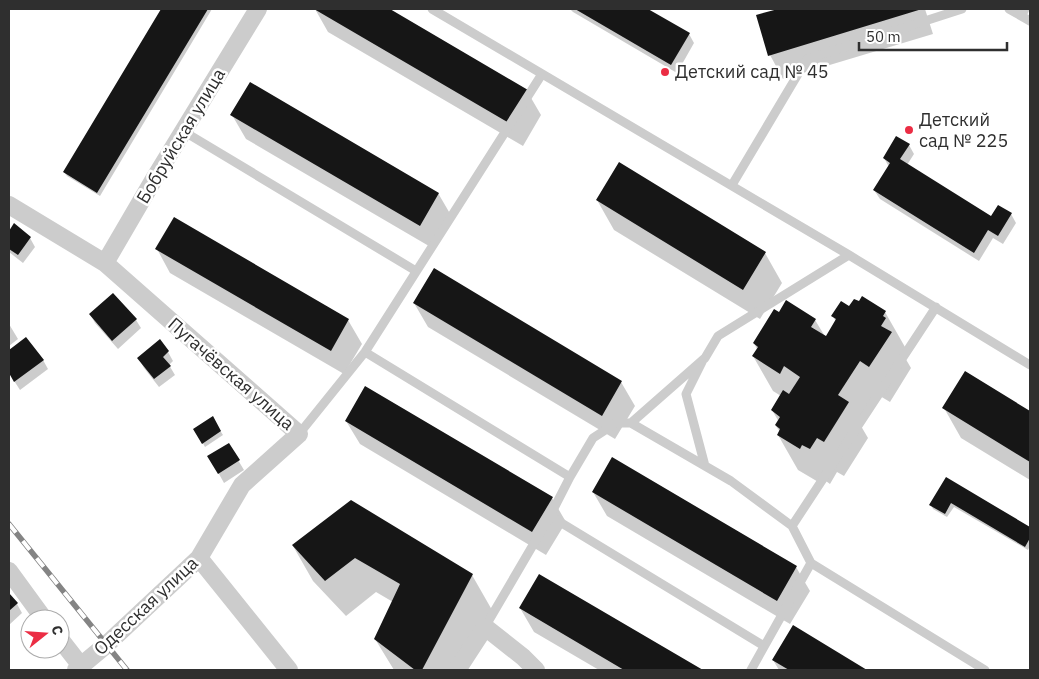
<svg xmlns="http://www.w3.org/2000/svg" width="1039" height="679" font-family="'IBM Plex Sans',sans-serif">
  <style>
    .shadow { fill: #0003 }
    .building { fill: #161616 }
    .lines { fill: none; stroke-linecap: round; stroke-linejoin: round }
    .lane { stroke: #ccc; stroke-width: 9 }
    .street { stroke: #ccc; stroke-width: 18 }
    .rail-casing { stroke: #848484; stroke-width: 5.5 }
    .rail { stroke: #fff; stroke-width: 4; stroke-dasharray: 11; stroke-linecap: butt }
    .poi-dot { fill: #eb2d44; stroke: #fff; stroke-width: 2 }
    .labels { text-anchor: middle; stroke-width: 5; stroke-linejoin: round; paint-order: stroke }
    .poi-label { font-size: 18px; fill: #2f2f2f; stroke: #fff; text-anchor: start }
    .street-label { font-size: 18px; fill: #2f2f2f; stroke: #fff }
  </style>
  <rect width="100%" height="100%" fill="#fff"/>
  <!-- shadow -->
  <path class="shadow" d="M162,9H212L100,196L67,176L64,172Z
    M315,9H387L527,91L541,115L523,146L328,32Z
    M570,9H646L689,34L694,43L677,73L573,12Z
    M782,9H925L933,34L783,79L770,55L758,16Z
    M1012,9H1030L1026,17Z
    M232,115L438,193L452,217L434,249L246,139Z
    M909,145L914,154L907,165L992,217L999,206L1011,214L1016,223L1003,244L993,238L979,261L880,199L874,190L889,167L884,158Z
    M597,200L765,253L782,283L760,319L614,230Z
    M14,225L30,238L35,247L23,263L9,252V233Z
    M157,249L348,320L362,344L344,374L170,273Z
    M414,303L621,382L635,406L615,439L428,327Z
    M850,308L885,312L905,347L904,356L911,368L890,402L880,396L861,426L868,438L844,476L837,472L830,484L823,479L820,483L798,470L778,435L780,432L776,426L779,422L772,410L781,396L773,391L753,356L757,349L754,343L780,313L815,320L826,338L836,322L833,316Z
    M90,314L136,320L141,328L118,349L95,323Z
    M9,324L18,339L9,346Z
    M26,339L43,360L48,369L20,390L9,373V352Z
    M160,341L168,352L173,361L169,365L175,375L159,387L144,368L139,359Z
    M966,372L1030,412V480L961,438L944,408Z
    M212,418L223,435L205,447L195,429Z
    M346,421L552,498L566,522L546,555L360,444Z
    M229,445L244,470L224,483L209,456Z
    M947,479L1030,528V546L1028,550L954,507L947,517L933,509L931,505Z
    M593,492L796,567L810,591L790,624L607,516Z
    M293,546L472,575L492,610L461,670H394L375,639L393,602L376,592L346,616L313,581Z
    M539,576L700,670H599L534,632L520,608Z
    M9,595L17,604L22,613L9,625Z
    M793,627L865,670H779L773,660Z"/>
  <!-- building -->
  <path class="building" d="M161,9H208L97,193L63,172Z
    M314,9H390L528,90L509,123Z
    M575,9H648L690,33L671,65Z
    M778,9H922L768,56L756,15Z
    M250,82L439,193L420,226L230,115Z
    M896,136L910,144L900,159L991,216L998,205L1012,213L998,236L988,230L974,253L873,190L890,163L883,158Z
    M619,162L766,252L743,290L596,200Z
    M174,217L349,319L331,351L155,249Z
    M14,223L31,237L18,255L9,249V231Z
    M434,268L622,381L602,416L413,303Z
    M113,293L137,319L112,341L89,314Z
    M862,296L886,311L883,316L886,318L881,326L892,332L869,367L860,361L838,395L849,402L824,442L817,438L810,449L802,445L800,449L777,435L780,429L775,425L780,417L771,410L783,390L789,394L800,377L784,366L780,374L752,356L758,347L753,343L774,309L779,312L786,300L816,319L811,327L826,336L836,319L831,316L841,301L849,306L854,299L859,301Z
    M26,337L44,360L14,382L9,373V350Z
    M160,339L169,351L163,357L171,366L154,379L137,358Z
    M965,371L1030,411V462L942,408Z
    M365,386L553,497L532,532L345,421Z
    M213,416L221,431L202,444L193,429Z
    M229,443L240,460L218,474L207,456Z
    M612,457L797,566L777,601L592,492Z
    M946,477L1030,527V538L1025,547L951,503L945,514L929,505Z
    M351,500L473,574L422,670H415L374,639L400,584L355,558L325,581L292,545Z
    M539,574L703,670H624L519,608Z
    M9,593L18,603L9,611Z
    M793,625L867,670H789L772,660Z"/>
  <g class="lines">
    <!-- lane -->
    <path class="lane" d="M432,9L849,255L1030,365
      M1009,9L1030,21
      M183,131L416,271
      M732,185L807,59L962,9
      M365,352L570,477L550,516
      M702,362L686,394L705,466
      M299,434L365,352L542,74
      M570,477L593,438L616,423H631
      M792,526L731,481L631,423L705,358L718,336L849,255
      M811,563L985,670
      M485,627L550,516L764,646
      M751,670L811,563L792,526L936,307"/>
    <!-- street -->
    <path class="street" d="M9,205L105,263L299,434L242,485L199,558L106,645L76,670
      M105,263L154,179L258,9
      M199,558L289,670
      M9,571L44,619
      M60,639L81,666
      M457,670L485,627L523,657L536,670"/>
    <defs>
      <path id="rail" d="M9,524L127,670"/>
    </defs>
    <!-- rail casing -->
    <use href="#rail" class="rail-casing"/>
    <!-- rail -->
    <use href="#rail" class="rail"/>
  </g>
  <!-- markers -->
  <g class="poi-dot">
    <circle cx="665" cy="72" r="5"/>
    <circle cx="909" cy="130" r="5"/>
  </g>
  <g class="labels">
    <!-- poi labels -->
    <g class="poi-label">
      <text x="675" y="78">Детский сад № 45</text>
      <text x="919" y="126">Детский<tspan x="919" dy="21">сад № 225</tspan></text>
    </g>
    <!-- street labels -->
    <g class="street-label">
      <text transform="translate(181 136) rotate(-59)" y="6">Бобруйская улица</text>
      <text transform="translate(231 374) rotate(41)" y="6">Пугачёвская улица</text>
      <text transform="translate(146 606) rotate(-43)" y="6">Одесская улица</text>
    </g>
  </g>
  <!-- border -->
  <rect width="1039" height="679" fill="none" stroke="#2f2f2f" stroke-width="20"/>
  <!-- north arrow -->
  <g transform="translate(45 634) rotate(73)"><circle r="24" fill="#ffffff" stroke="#acacac"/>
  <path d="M0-4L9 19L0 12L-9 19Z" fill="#eb2d44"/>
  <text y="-8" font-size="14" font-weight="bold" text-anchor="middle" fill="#2f2f2f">С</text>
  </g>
  <!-- scale -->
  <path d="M859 42v8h148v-8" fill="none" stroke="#2f2f2f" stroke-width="2.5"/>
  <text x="866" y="42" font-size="15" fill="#2f2f2f" stroke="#ffffff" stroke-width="4" paint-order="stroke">50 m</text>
</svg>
